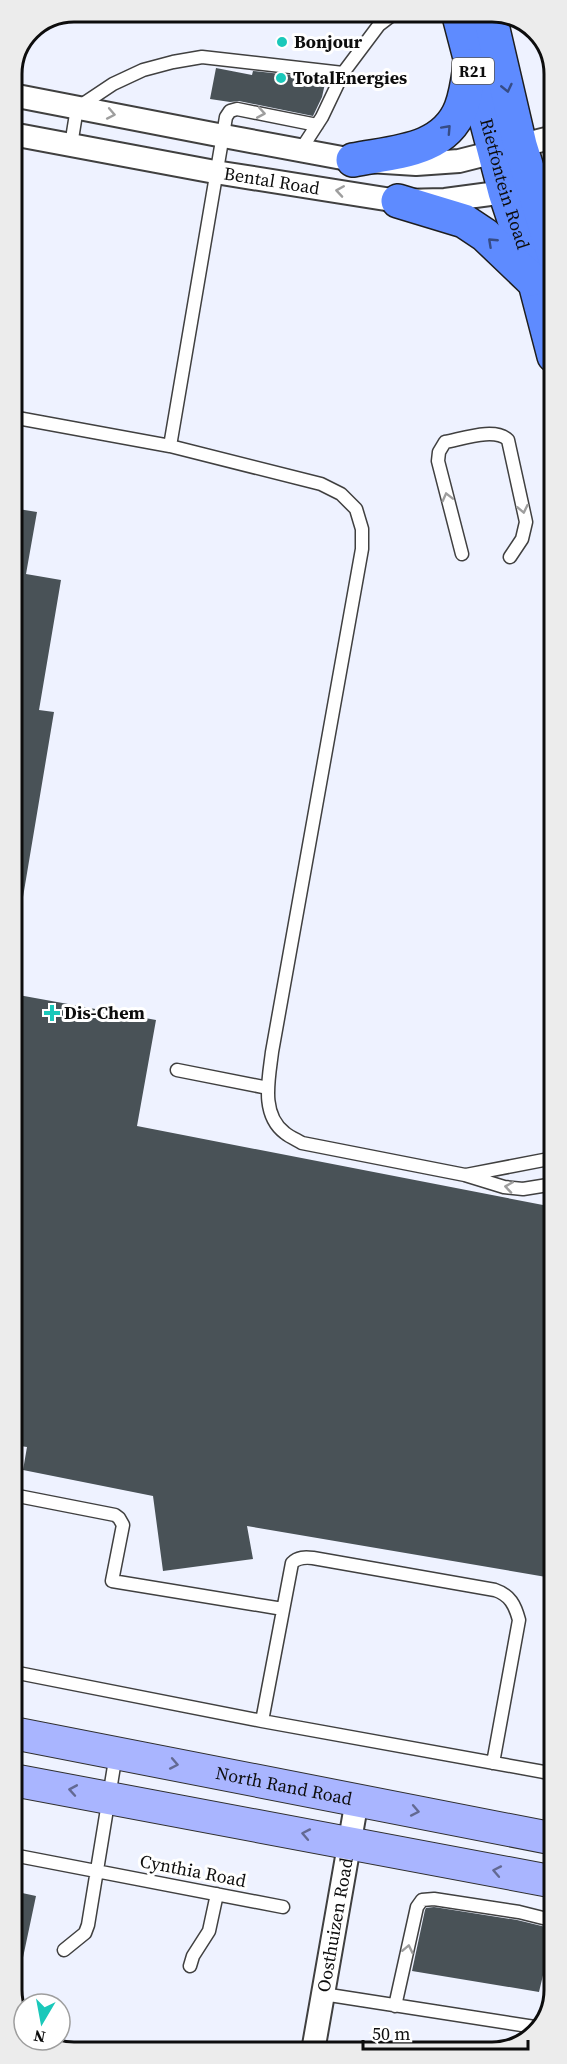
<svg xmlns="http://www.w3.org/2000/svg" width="567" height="2064" font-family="'Source Serif 4',serif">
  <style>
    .building { fill: #495257 }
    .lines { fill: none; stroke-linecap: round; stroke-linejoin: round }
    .service-casing { stroke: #404040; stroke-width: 15 }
    .minor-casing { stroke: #404040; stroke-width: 26 }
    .secondary-casing { stroke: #2f2f2f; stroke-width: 34 }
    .primary-casing { stroke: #1e1e1e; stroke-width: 36 }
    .service { stroke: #fff; stroke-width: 12 }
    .minor { stroke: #fff; stroke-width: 22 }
    .secondary { stroke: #a9b5ff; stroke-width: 32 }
    .primary { stroke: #5e8bff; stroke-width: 33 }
    .oneway { stroke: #364c86 }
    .oneway2 { stroke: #9e9e9e }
    .oneway3 { stroke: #636992 }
    .poi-dot { fill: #1ac8ba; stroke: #fff; stroke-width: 2 }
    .labels { text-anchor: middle; stroke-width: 6; stroke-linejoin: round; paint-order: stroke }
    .shield { fill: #fff; stroke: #565656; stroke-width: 1.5 }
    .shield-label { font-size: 16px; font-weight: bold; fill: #0d0d0d }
    .poi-label { font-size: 18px; font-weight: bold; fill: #0d0d0d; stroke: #fff; text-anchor: start }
    .street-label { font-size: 18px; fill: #0d0d0d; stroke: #fff }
    .rim { fill: none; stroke: #0d0d0d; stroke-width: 3 }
  </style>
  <rect width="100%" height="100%" fill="#eef2ff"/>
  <!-- building -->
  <path class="building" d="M216,68L252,75L253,71L326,79L322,97L313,116L239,101L230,102L210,99Z
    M12,508L37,512L26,574L61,580L39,710L54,712L22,903L13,902Z
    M13,994L156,1020L137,1126L543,1205L554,1216L555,1564L552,1578L247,1526L253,1559L163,1571L153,1496L23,1470L27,1447L13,1445Z
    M13,1891L36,1896L21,1967L13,1966Z
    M434,1907L517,1920L554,1929L539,1992L412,1971L425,1910L426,1908Z"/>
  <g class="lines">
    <defs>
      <path id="service" d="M71,145L77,108L113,84L143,70L173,62L202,57L343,73
        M300,151L322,117L343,73L379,25L396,12
        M12,417L170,446L321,484L341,494L356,509L362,529V549L272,1052C269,1078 260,1114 285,1133C290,1137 297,1140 302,1143L465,1175L504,1187L523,1189L554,1184
        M170,446L226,117L230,111L237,109L317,125
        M462,554L438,461L439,452L445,442C462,439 495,427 508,440L526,522L522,539L510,557
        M177,1070L268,1088
        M466,1175L554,1158
        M13,1495L115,1515L119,1518L123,1525L112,1581L283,1609
        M555,1616V1619
        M13,1672L262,1721L555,1774
        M262,1721L292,1563C298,1557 305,1557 313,1558L495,1590C510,1595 515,1605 519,1620L493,1763
        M13,1855L283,1907
        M64,1950L85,1933L88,1925L116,1754
        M190,1966L193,1956L209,1931L217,1894
        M323,1994L541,2028
        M395,2006L417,1907L422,1900L434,1899L519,1912L555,1921"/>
      <g id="minor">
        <path d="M12,95L213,134L353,160L416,164L459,161L554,137"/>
        <path id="s1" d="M12,134L215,172L398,201L445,200L505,192L554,179"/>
        <path id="s2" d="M313,2051L357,1800"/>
      </g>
      <g id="secondary">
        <path id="s3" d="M13,1733L555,1839"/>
        <path d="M13,1780L555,1882"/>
      </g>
      <g id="primary">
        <path id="s4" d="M458,12L505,192L535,283L554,356"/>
        <path d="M489,12L520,145L554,255"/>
        <path d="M353,160C393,152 444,152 461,108C466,95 468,80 470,66"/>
        <path d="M398,201L464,221L485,235L531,279"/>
      </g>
    </defs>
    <!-- service casing -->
    <use href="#service" class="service-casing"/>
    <!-- minor casing -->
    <use href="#minor" class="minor-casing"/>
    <!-- secondary casing -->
    <use href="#secondary" class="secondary-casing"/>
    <!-- primary casing -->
    <use href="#primary" class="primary-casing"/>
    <!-- service -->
    <use href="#service" class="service"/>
    <!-- minor -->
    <use href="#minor" class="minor"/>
    <!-- secondary -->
    <use href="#secondary" class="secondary"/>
    <!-- primary -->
    <use href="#primary" class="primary"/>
  </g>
  <!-- one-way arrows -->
  <defs><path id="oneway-chevron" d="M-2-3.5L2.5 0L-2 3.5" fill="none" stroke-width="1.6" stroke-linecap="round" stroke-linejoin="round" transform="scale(1.5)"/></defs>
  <g class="oneway">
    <use href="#oneway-chevron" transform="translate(507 88) rotate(77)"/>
    <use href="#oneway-chevron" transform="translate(447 129) rotate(-47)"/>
    <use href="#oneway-chevron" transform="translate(492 242) rotate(-137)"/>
  </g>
  <g class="oneway2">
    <use href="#oneway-chevron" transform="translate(261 113) rotate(10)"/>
    <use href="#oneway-chevron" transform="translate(111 114) rotate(11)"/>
    <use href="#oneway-chevron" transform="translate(340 191) rotate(-171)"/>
    <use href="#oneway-chevron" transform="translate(447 497) rotate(-104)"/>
    <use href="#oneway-chevron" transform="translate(523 509) rotate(78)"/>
    <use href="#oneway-chevron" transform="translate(509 1187) rotate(-171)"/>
    <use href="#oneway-chevron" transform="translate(408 1949) rotate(-78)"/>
  </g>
  <g class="oneway3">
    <use href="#oneway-chevron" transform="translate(174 1764) rotate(11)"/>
    <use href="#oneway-chevron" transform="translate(73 1790) rotate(-170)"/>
    <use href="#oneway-chevron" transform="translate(415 1811) rotate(11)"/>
    <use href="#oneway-chevron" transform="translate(306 1834) rotate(-169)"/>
    <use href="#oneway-chevron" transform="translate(497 1871) rotate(-169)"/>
  </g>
  <!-- markers -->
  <g class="poi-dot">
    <circle cx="282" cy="42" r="6"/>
    <circle cx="281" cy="78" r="6"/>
    <path d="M49 1004h6v6h6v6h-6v6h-6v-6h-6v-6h6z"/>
  </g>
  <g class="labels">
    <!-- shield labels -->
    <rect class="shield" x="452" y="58" width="42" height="26" rx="4.5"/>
    <g class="shield-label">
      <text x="473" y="77">R21</text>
    </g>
    <!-- poi labels -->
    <g class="poi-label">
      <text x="294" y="48">Bonjour</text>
      <text x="293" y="84">TotalEnergies</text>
      <text x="64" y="1019">Dis-Chem</text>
    </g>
    <!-- street labels -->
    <g class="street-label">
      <text dy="6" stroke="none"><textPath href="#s1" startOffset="264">Bental Road</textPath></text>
      <text dy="6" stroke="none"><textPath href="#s4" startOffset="178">Rietfontein Road</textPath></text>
      <text dy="6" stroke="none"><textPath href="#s3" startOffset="276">North Rand Road</textPath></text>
      <text transform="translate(193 1871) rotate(11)" y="6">Cynthia Road</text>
      <text dy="6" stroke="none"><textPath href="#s2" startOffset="128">Oosthuizen Road</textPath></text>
    </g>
  </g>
  <!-- crop -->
  <path d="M0 0H567V2064H0ZM74 22H492A52 52 0 0 1 544 74V1990A52 52 0 0 1 492 2042H74A52 52 0 0 1 22 1990V74A52 52 0 0 1 74 22Z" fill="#ececec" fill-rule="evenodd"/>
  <path class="rim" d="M74 22H492A52 52 0 0 1 544 74V1990A52 52 0 0 1 492 2042H74A52 52 0 0 1 22 1990V74A52 52 0 0 1 74 22Z"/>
  <!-- north arrow -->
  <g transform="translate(42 2022) rotate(190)"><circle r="28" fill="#ffffff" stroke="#9e9e9e" stroke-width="1.5"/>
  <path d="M0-4.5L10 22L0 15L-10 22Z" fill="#1ac8ba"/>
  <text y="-9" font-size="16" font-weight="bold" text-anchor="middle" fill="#0d0d0d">N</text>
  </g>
  <!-- scale -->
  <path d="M363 2040v9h165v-9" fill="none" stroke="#0d0d0d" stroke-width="3"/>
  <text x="372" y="2040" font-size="18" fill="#0d0d0d" stroke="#ffffff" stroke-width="4.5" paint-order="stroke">50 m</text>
</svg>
